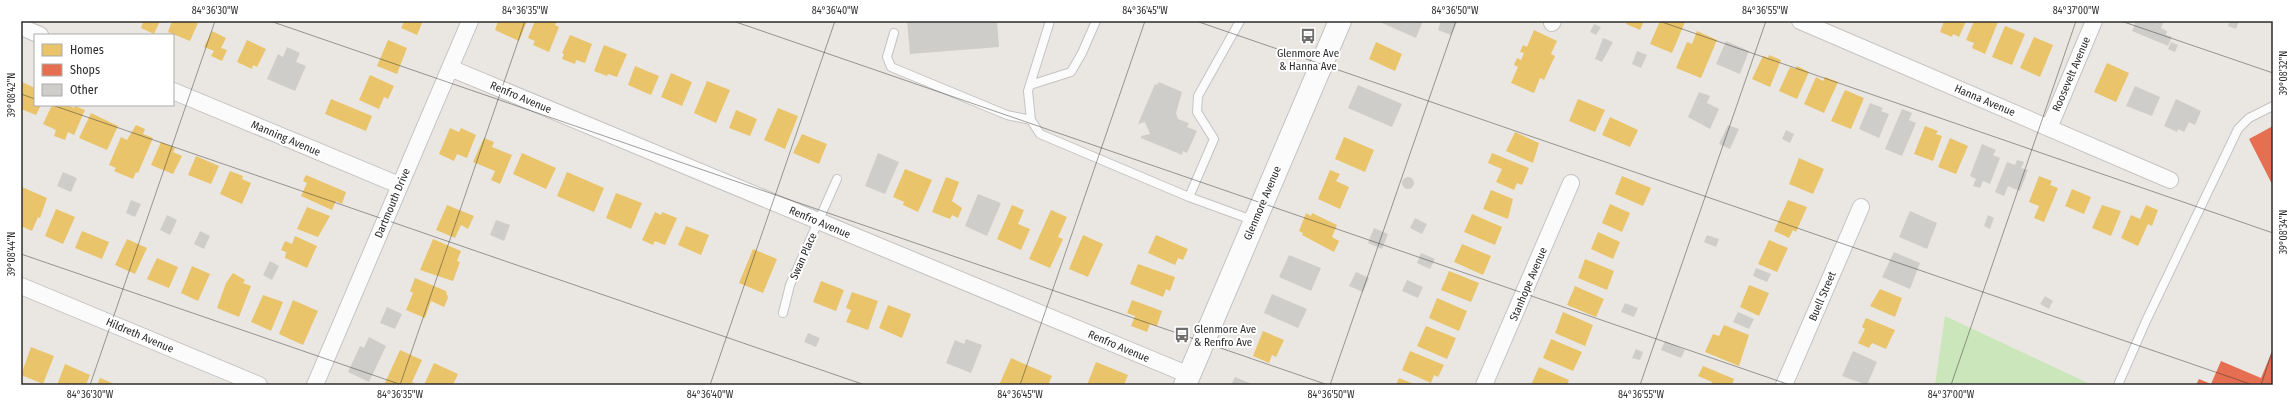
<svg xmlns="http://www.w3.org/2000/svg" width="2294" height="406" font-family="'Fira Sans Condensed',sans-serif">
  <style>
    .green { fill: #cae6ba }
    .homes { fill: #e9c46a }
    .shops { fill: #e76f51 }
    .building { fill: #cfcdc9 }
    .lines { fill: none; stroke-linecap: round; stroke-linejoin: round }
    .lane-casing { stroke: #c4c3c3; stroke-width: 10 }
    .street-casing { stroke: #c4c3c3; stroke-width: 18 }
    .secondary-casing { stroke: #c4c3c3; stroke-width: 24 }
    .lane { stroke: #fcfbfb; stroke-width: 8 }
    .street { stroke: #fcfbfb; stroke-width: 16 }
    .secondary { stroke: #fcfbfb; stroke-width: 22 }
    .ticks { fill: none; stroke: #2c2c2c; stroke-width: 1; stroke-opacity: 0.45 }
    .labels { text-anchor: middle; stroke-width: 4; stroke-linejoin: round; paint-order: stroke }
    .poi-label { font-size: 11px; fill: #2c2c2c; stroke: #fff }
    .street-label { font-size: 11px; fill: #2c2c2c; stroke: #fff }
    .neatline { fill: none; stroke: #2c2c2c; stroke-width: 1.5 }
    .ticks-label { font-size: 10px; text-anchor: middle; fill: #2c2c2c }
  </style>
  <rect width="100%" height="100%" fill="#eae7e2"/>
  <!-- green -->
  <path class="green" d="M1945,316L2092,385H1935Z"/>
  <!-- homes -->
  <path class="homes" d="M141,21H160L154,34L141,28L143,22Z
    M172,21H192L198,23L190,41L168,32Z
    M401,21H423L417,35L401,28L404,22Z
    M498,21H527L519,41L495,30Z
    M535,21H557L555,25L559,27L549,52L533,45L535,41L528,38Z
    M1627,21H1644L1640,30L1626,24Z
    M1660,21L1685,22L1672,53L1650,44Z
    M1944,21H1966L1959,37L1953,34L1952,37L1940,32Z
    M1974,21L1998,22L1985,54L1972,48L1974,43L1966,40Z
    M2005,26L2025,34L2012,65L1992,57Z
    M1534,30L1557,41L1551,54L1555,56L1544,80L1540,78L1534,93L1511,83L1518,67L1514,65L1517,58L1521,60L1524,53L1520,52L1523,45L1527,47Z
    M212,31L226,38L221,48L227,50L222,61L211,56L214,51L204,47Z
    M1697,31L1717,40L1701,78L1676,68L1687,42L1692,44Z
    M570,35L592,44L585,63L576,60L575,64L562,59L564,54L562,53Z
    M2034,37L2053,45L2040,77L2020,68Z
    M247,40L266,49L257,67L253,65L252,69L237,62Z
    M388,40L407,48L397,74L377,66Z
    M1376,42L1402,54L1395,71L1369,59Z
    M604,45L627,54L617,77L608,74L607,76L594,71Z
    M1769,55L1781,60L1770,87L1752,79L1763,56L1768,58Z
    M2107,63L2129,73L2116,102L2094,92Z
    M635,66L659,76L651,95L628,85Z
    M1797,66L1809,72L1797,99L1779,91L1790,67L1795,69Z
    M671,73L692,82L682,106L661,97Z
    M370,75L394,86L388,99L384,97L379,109L359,100Z
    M1816,77L1823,81L1825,77L1838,82L1824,113L1804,104Z
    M707,81L730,90L716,123L694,113Z
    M22,82L35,88V105H41L36,115L21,109Z
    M1845,90L1864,98L1851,129L1831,121Z
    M331,99L372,116L366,131L325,114Z
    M1578,99L1605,110L1595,132L1569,121Z
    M52,105H67L74,108L75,106L85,110L74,135L68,132L65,140L54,136L56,130L43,124Z
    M778,108L798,116L785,149L764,140Z
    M736,110L757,119L750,136L729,128Z
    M91,113L118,126L107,150L79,138Z
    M1610,117L1638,130L1630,147L1602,135Z
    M136,125L145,129L143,134L153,138L138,173L136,172L133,179L114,171L116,168L109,165L121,137L127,140Z
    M1925,126L1938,131L1936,134L1942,136L1933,161L1914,154Z
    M450,128L459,132L461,128L476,135L467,158L457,154L454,161L439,154Z
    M1515,132L1539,143L1533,163L1506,151Z
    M802,134L827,144L819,164L793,153Z
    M1344,137L1374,150L1365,172L1335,159Z
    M484,138L494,142L492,147L512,155L500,184L491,180L495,171L473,162Z
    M1950,138L1968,146L1956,174L1938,167Z
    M161,142L175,148L173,152L182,156L173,174L151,165Z
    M522,153L556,168L546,189L513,174Z
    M1492,153L1529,168L1522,185L1517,183L1514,190L1496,182L1502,169L1488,163Z
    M196,156L219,166L211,184L188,175Z
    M1799,158L1824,169L1813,194L1789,184Z
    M905,169L932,180L918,212L903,205L904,202L893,197Z
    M1330,170L1340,174L1336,181L1349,187L1340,209L1318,199Z
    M230,171L243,176L242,179L251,183L242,204L220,194Z
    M567,172L604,188L594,212L557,196Z
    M306,175L346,192L342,204L336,201L332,210L301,196L307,183L303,181Z
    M1622,176L1651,188L1643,206L1615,194Z
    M2039,176L2052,181L2050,185L2058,188L2044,222L2034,218L2039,206L2029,202Z
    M946,177L959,182L952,201L962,208L958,218L952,215L950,219L932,212Z
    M22,187L47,198L40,218L38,217L32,231L21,226Z
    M2072,189L2091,197L2084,214L2065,206Z
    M1491,190L1513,199L1508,219L1483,209Z
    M616,193L642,203L631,229L606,218Z
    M1788,200L1807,207L1796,232L1793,230L1789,238L1774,231Z
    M1610,204L1630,213L1622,232L1602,223Z
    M447,205L474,216L468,229L461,225L455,238L436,230Z
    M1012,205L1024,210L1018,224L1030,229L1021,250L997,239Z
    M2102,205L2121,211L2111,236L2092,228Z
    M2146,205L2158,210L2152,226L2148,224L2138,246L2121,238L2131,215L2140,219Z
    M307,207L330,216L318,237L297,229Z
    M56,209L75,217L63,244L45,236Z
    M1051,210L1067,217L1058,237L1063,239L1050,268L1029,259Z
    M655,212L661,215L662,212L677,218L665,245L655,241L653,245L642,240Z
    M1306,213L1311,216L1312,213L1337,225L1332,237L1339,241L1334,252L1302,235L1303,233L1299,231Z
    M1472,214L1502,227L1495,245L1464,232Z
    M686,226L709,235L701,255L678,245Z
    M82,231L109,242L102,259L75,248Z
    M1598,232L1620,242L1613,259L1591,249Z
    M1083,235L1103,244L1088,277L1069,269Z
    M1156,235L1188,249L1183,260L1178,258L1175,265L1148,253Z
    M295,236L317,246L307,268L285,258L286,252L281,250L285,241L292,244Z
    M127,239L147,248L135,274L115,265Z
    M433,239L461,251L457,261L460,262L453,281L420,270Z
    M1769,240L1788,248L1777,272L1758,264Z
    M1462,244L1491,256L1483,275L1454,262Z
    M753,249L777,259L763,293L739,283Z
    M157,258L178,267L169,288L147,279Z
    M1585,259L1614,271L1607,290L1578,278Z
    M1138,264L1175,277L1170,291L1166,289L1163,297L1130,284Z
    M192,266L210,274L198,301L181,293Z
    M1449,271L1479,283L1471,302L1441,290Z
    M233,273L245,280L243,283L251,286L239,317L217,308L226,283Z
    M415,278L446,291L448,298L444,307L431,301L425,318L406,310L413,293L410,291Z
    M821,281L844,290L836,311L813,302Z
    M1749,285L1769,293L1759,316L1740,307Z
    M1575,286L1604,299L1596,317L1567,305Z
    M1880,289L1902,298L1895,317L1870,306Z
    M852,292L878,301L868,330L846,322L851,310L846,308Z
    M263,295L283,302L271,331L251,322Z
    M1437,298L1467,311L1459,331L1429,318Z
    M293,300L318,311L303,345L279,334Z
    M1132,300L1162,311L1157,326L1150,324L1147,332L1131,326L1135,316L1127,313Z
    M888,305L911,314L902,338L879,328Z
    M1563,312L1593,325L1585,346L1555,333Z
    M1866,318L1895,330L1886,349L1872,343L1869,348L1858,343L1865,329L1862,327Z
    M1724,325L1749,335L1739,366L1705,352L1713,334L1719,336Z
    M1426,326L1456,338L1447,359L1417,346Z
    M1263,331L1284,340L1276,357L1272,355L1269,363L1253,356Z
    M1551,339L1582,352L1573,371L1543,358Z
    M31,347L54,356L43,384L21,375Z
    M400,350L422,360L412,382L414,383L413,385H384Z
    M1410,351L1444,365L1438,377L1434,375L1431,383L1402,370Z
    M1011,358L1052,376L1048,385H999Z
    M1096,362L1128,375L1124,385H1087Z
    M434,363L458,374L453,385H424Z
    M65,364L90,375L86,385H57Z
    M1703,366L1734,379L1732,385H1711L1712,382L1698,376Z
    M1539,367L1569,380L1567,385H1531Z
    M100,378L117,385H97Z
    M1399,378L1416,385H1396Z"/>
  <!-- shops -->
  <path class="shops" d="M2273,126V186L2249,139Z
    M2273,349V385H2196L2199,379L2211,384L2221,361L2261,378Z"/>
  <!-- building -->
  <path class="building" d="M907,21H997L999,47L910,54Z
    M1383,21H1423L1416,38L1382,23Z
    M1441,21L1457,23L1451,35L1438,30Z
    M2136,21H2164L2161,28L2167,31L2166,35L2172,37L2168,46L2132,31Z
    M2230,21H2239L2236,29L2228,26Z
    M1594,24L1601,27L1596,35L1590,32Z
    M1603,38L1613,42L1602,62L1595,59Z
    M1726,41L1749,51L1740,74L1716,64Z
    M2171,42L2178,45L2175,52L2168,49Z
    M287,47L300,53L296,62L306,66L295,91L267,79L278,54L283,57Z
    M1637,51L1647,55L1641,68L1632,64Z
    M1159,82L1182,92L1176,113L1178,119L1189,123L1187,127L1197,131L1187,153L1183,151L1182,155L1141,138V136L1150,134L1145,122L1138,124L1155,84L1157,85Z
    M1358,85L1402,104L1392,127L1348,108Z
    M2135,86L2160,97L2152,116L2126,106Z
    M1699,92L1710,96L1707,103L1719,109L1710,129L1688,117Z
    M2176,99L2201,111L2195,125L2189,122L2184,132L2178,129L2177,132L2164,126Z
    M1870,103L1883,108L1881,111L1889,114L1879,138L1859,129Z
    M1902,109L1912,113L1909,120L1916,123L1902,156L1885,149Z
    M1728,125L1739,129L1730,149L1719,144Z
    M1786,130L1794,134L1790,143L1782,139Z
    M1982,144L1996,150L1993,155L2000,158L1990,184L1983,181L1980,188L1973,186L1976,179L1970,176Z
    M878,153L899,162L885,194L865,186Z
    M2017,160L2024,162L2021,168L2028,170L2020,191L2008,186L2004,196L1995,192L2007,162L2015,165Z
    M63,172L77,178L71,192L57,186Z
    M1402 183a6 6 0 1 1 12 0a6 6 0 1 1-12 0Z
    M978,194L1001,203L987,236L965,226Z
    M131,200L141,204L135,217L126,213Z
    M1910,211L1937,223L1927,249L1899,237Z
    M167,215L177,220L170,235L160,230Z
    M1988,215L1994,218L1990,229L1984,226Z
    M1415,218L1427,224L1422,234L1410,228Z
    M496,220L510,225L504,241L490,235Z
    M1374,228L1388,234L1382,249L1368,243Z
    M200,231L210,236L204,249L194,244Z
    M1707,235L1719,239L1716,247L1704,242Z
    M1894,252L1920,263L1910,289L1882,277Z
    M1421,253L1435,259L1430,269L1417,263Z
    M1289,255L1321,268L1311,291L1279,277Z
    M270,261L279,266L272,280L263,275Z
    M1756,268L1771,274L1767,282L1753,276Z
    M1356,272L1369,278L1363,292L1349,286Z
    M1407,280L1423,287L1418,298L1402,291Z
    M1272,294L1307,309L1298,328L1264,313Z
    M2045,296L2053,301L2049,309L2040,304Z
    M1625,303L1638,308L1634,317L1621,312Z
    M387,307L402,314L395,329L380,323Z
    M1738,312L1754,319L1749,329L1733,322Z
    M808,333L820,338L816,347L804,342Z
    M369,337L386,346L369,382L348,372L360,346L364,348Z
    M966,339L982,345L971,373L946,363L955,340L964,344Z
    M1665,341L1685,350L1681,358L1661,350Z
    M1636,349L1643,352L1640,360L1632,358Z
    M1853,351L1877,362L1867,385L1842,376Z
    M1235,377L1254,385H1231Z"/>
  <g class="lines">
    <defs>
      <path id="lane" d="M1050,21L1028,91L1031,120L1040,134L1189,197L1255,221
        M894,33L887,57L891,67L1007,115L1031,120
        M1030,85L1071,72L1082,53L1096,21
        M1189,197L1214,139L1197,112L1198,96L1240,21
        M783,313L790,285L837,179
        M2118,385L2146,321L2238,129L2249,118L2273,106"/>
      <path id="street" d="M1800,21L2170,180
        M1552,23L1553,21
        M21,27L40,35
        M450,68L1189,375
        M173,91L399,185
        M2049,128L2094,21
        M21,286L259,385
        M315,385L470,21
        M1484,385L1571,183
        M1784,385L1861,207"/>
      <path id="secondary" d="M1185,385L1340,21"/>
    </defs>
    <!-- lane casing -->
    <use href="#lane" class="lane-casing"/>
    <!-- street casing -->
    <use href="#street" class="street-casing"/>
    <!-- secondary casing -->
    <use href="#secondary" class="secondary-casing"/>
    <!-- lane -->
    <use href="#lane" class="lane"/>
    <!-- street -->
    <use href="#street" class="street"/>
    <!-- secondary -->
    <use href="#secondary" class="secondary"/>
  </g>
  <!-- ticks -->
  <path class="ticks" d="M270,21L1328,385M733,21L1790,385M1196,21L2253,385M1659,21L2273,233M2121,21L2273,73M21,94L35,99M52,105L865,385M21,254L402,385M90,385L215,21M400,385L525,21M710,385L835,21M1020,385L1145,21M1330,385L1456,21M1640,385L1766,21M1951,385L2076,21M2261,385L2273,349"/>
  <!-- icons -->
  <defs>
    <symbol id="bus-bare" viewBox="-9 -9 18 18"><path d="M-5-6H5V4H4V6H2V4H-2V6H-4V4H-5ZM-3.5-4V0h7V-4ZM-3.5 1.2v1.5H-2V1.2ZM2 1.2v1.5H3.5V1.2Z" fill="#6e6d6c" stroke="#fff" stroke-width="2.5" paint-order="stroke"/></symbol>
  </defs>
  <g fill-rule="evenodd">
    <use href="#bus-bare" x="1297" y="25" width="22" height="22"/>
    <use href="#bus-bare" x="1171" y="324" width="22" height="22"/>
  </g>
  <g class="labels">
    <!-- poi labels -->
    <g class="poi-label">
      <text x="1308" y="57">Glenmore Ave<tspan x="1308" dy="13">&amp; Hanna Ave</tspan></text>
      <text x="1194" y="333" text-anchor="start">Glenmore Ave<tspan x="1194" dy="13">&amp; Renfro Ave</tspan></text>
    </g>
    <!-- street labels -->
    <g class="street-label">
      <text transform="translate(2071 74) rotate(-67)" y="4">Roosevelt Avenue</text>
      <text transform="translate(521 97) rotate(23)" y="4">Renfro Avenue</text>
      <text transform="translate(1985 100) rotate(23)" y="4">Hanna Avenue</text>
      <text transform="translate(286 138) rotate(23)" y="4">Manning Avenue</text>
      <text transform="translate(392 203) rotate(-67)" y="4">Dartmouth Drive</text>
      <text transform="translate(1262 203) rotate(-67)" y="4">Glenmore Avenue</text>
      <text transform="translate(820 222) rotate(23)" y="4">Renfro Avenue</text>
      <text transform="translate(803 256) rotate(-66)" y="4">Swan Place</text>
      <text transform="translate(1528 284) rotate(-67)" y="4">Stanhope Avenue</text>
      <text transform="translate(1822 296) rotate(-67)" y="4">Buell Street</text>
      <text transform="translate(140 335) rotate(23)" y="4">Hildreth Avenue</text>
      <text transform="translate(1119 346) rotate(23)" y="4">Renfro Avenue</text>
    </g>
  </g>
  <!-- border -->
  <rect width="2294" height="406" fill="none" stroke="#ffffff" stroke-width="44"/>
  <!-- legend -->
  <rect x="34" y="34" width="140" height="72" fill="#ffffff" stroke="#ababab"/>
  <rect x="42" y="44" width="20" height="12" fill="#e9c46a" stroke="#ababab"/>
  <text x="70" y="54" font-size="12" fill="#2c2c2c">Homes</text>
  <rect x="42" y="64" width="20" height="12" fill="#e76f51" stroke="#ababab"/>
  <text x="70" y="74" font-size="12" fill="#2c2c2c">Shops</text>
  <rect x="42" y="84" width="20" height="12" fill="#cfcdc9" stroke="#ababab"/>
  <text x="70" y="94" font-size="12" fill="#2c2c2c">Other</text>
  <rect x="22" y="22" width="2250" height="362" class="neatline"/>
  <g class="ticks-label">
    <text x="215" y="14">84°36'30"W</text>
    <text x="525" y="14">84°36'35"W</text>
    <text x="835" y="14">84°36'40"W</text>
    <text x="1145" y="14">84°36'45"W</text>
    <text x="1455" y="14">84°36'50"W</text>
    <text x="1765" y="14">84°36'55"W</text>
    <text x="2076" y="14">84°37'00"W</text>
    <text transform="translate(2283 73) rotate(-90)" y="4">39°08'32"N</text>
    <text transform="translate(11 95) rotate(-90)" y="4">39°08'42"N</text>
    <text transform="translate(2283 232) rotate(-90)" y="4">39°08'34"N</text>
    <text transform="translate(11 254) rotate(-90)" y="4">39°08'44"N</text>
    <text x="90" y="398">84°36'30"W</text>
    <text x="400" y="398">84°36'35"W</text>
    <text x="710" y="398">84°36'40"W</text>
    <text x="1020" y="398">84°36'45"W</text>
    <text x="1331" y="398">84°36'50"W</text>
    <text x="1641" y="398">84°36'55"W</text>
    <text x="1951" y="398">84°37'00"W</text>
  </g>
</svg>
